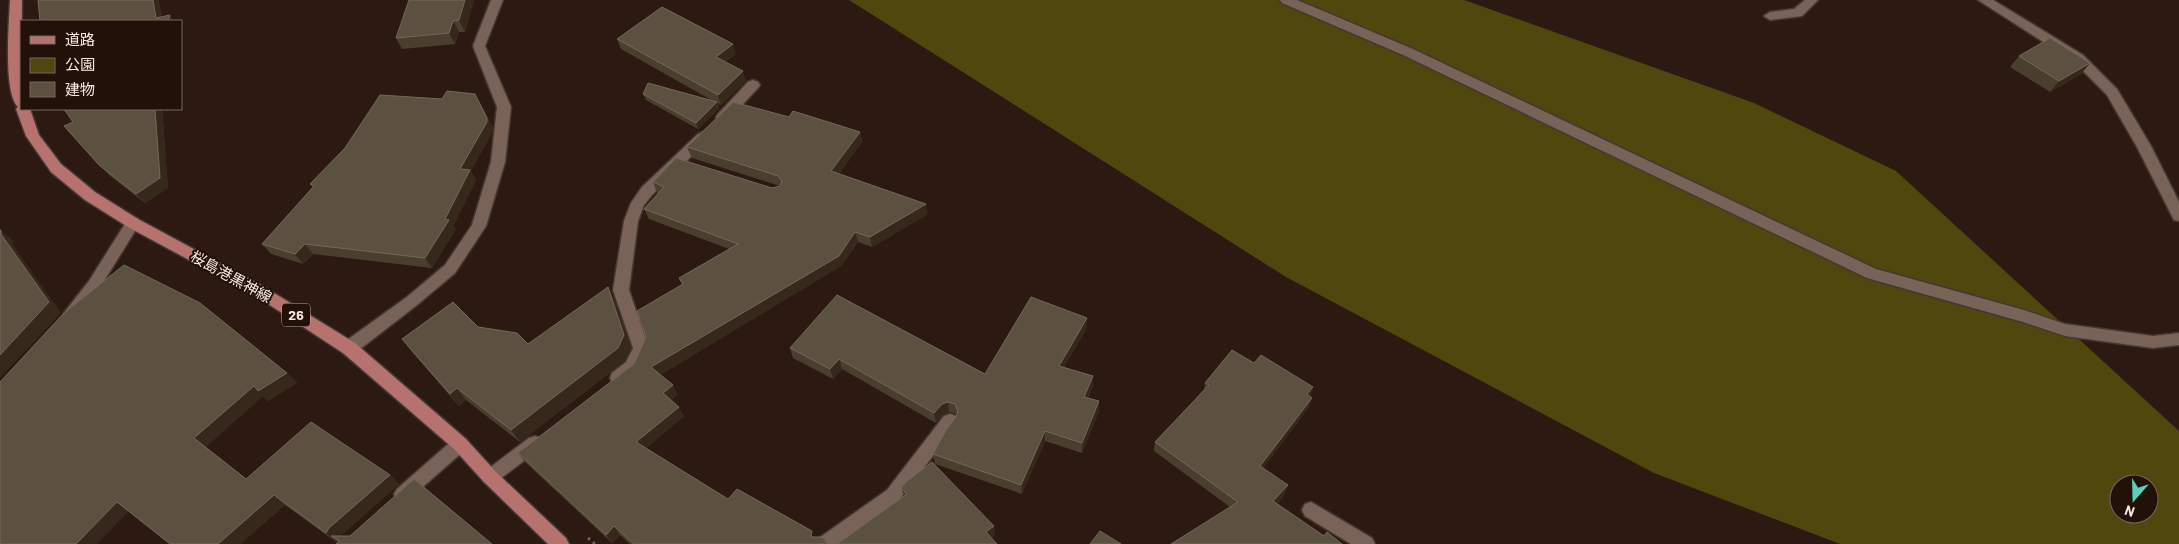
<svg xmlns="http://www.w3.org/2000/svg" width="2179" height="544" font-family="Barlow,'Noto Sans JP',sans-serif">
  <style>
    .green { fill: #4f470e; fill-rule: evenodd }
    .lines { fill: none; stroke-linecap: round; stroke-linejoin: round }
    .minor-casing { stroke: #463733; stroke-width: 3 }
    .primary-casing { stroke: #463733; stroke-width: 3 }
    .path { stroke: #705f58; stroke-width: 3; stroke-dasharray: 2.5 4; stroke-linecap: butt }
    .minor { fill: #796359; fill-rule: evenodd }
    .primary { fill: #b6726f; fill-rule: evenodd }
    .wall { fill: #4a3e2e }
    .shaded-wall { fill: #36281a }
    .building { fill: #5c5041; stroke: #74685a }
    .labels { text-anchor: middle; stroke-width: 4; stroke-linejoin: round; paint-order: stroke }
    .shield { fill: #221109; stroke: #b6a8a2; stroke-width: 1 }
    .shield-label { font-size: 14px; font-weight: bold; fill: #f6e9e3 }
    .street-label { font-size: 15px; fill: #f6e9e3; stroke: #221109 }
  </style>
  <rect width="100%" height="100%" fill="#2c1a12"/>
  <!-- green -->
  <path class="green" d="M849,0H1464L1754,103L1896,171L2179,431V544H1840L1654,473L1286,277ZM2119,484H2149V514H2119Z"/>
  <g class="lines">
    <defs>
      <path id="minor" d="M491,0H503L485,46L511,107L505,162L486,226L455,273L417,305L355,353L349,355L343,353L341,348L343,343L407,297L445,265L472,225L491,162L497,107L473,46Z
        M1280,0H1297L1413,49L1876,269L2024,310L2065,324L2153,336L2179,333V345L2153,348L2065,336L2023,322L1867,278L1403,55L1282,3Z
        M1805,0H1818L1802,16L1770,20L1764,16L1770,12L1794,9Z
        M1978,0H1993L2083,55L2117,89L2151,146L2179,202V221L2174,220L2137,147L2107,95L2073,61Z
        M753,80L758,82L760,85L758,88L728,120H718L716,117L718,114L748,82Z
        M703,132L708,134L710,137L708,140L652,195L644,205L638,221L629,290L649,348C642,362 632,390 612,383L610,378L612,373L626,362L633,348L613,290L624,221L631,203L642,187L698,134Z
        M133,217L138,219L140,223L99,289L77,317L72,319L67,317L64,313L67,309L89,281L128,219Z
        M950,414L956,416L958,421L956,426L899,500L839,544H816L819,538L887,490L944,416Z
        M535,436L541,438L543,443L541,448L496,482L490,485L484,482L482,477L484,472L529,438Z
        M460,437L466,439L468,444L466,449L409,499L403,502L397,499L394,494L397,489L454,439Z
        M1311,502L1372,538L1375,544H1351L1305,516L1302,510L1305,504Z"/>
      <path id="primary" d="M10,0H22L21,109H30L39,135L61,164L95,192L138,219L266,288L355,343L466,439L496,472L566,538L569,544H548L484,482L454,449L343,353L256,296L128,227L85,200L51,172L26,136L16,109L18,107C3,93 9,22 10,0Z"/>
    </defs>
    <!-- minor casing -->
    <use href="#minor" class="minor-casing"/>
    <!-- primary casing -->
    <use href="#primary" class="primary-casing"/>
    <!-- path -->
    <path class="path" d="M588,538L595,544"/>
    <!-- minor -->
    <use href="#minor" class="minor"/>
    <!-- primary -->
    <use href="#primary" class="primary"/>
  </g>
  <!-- wall -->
  <path class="wall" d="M474,0L465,32H459L455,44L402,49L396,38Z
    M617,39L736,54L725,62L746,81L721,105L718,103L719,108L698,129L646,100L643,94L713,101L621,49Z
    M2019,56L2090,63L2081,74L2050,92L2010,67Z
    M475,94L493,128L492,132L471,171L476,180L453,226L456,229L432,268L313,254L303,264L271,254L262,244L313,188L310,184L442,99Z
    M64,109H162L168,188L145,203L109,175L64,126L73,122Z
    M789,117L860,132L862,142L839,174L928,214L872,247L858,242L841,266L660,375L673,385L677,395L671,400L684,416L646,448L728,499L815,537L828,544H630L620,535L612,543L525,462L518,453L634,364L682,285L679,278L729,249L649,219L644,209L658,193H657L653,182L772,188L780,186L692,158L687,147Z
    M615,300L631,348L625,361L520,442L466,400L459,406L412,352L402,339L528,344Z
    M1087,328L1064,367L1093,386L1088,398L1099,401V411L1082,453L1045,441L1022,494L935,464L933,454L956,417L957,414L949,412L943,414L936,423L842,369L833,379L793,358L790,348L985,374Z
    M287,373L297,383L268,401L263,396L205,447L246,479L390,475L399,484L340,536L492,544L338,542L337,541L336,542L285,505L240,544H170L129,511L0,544Z
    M1205,383L1310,396L1309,407L1263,468L1285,494L1277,504L1324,536L1342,544L1230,507L1154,451L1155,442L1204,390Z
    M901,488L994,526L995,534L991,538L904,496Z"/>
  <!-- shaded-wall -->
  <path class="shaded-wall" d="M153,0H159L163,21L156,18Z
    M465,0H474L465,32L459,20Z
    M170,15L174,21H168Z
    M453,21L459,32L455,44L449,33Z
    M733,44L736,54L719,67L716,57Z
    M2090,63L2081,74L2050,92L2059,81Z
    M743,71L746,81L721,105L718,95Z
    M475,94L493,128L492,132L471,171L476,180L453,226L456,229L432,268L425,258L445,219L460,169Z
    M717,102L719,108L698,129L696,123Z
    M155,109H162L168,188L145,203L136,194Z
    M860,132L862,142L833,182L831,171Z
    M926,204L928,214L872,247L870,237Z
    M1,230L13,241V245L61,313L0,378Z
    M855,232L858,242L841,266L656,377L651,367Z
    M305,244L313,254L303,264L295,254Z
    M608,287L615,300L631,348L625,361L520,442L511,430Z
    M1087,318V328L1059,376V366Z
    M839,359L842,369L833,379L830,369Z
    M287,373L297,383L268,401L263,396L205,448L194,438L254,386Z
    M1093,376V386L1084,406V397Z
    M673,385L677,395L668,402L663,393Z
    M1313,387L1311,396L1307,394Z
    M457,388L466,400L459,406L450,394Z
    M1312,398L1309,407L1258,475L1260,466Z
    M1099,401V411L1082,453V443Z
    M948,402L949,412L943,414L936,423L934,413L942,404Z
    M679,407L684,416L642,452L636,442Z
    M1045,431V441L1022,494L1021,485Z
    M390,475L399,484L339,537L331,536L337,541L336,542L326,533L329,528Z
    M1288,485L1285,494L1271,510L1273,501Z
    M274,495L285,505L240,544H218Z
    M117,502L129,511L97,544H76Z
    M614,526L620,535L612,543L606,535Z
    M994,526L995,534L987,541L986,532Z"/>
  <!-- building -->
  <path class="building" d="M38,0H153L156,18L170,15L168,21H40Z
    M409,0H465L459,20L453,21L449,33L396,38Z
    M662,7L733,44L716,57L743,71L718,95L617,39Z
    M2050,38L2090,63L2059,81L2019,56Z
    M648,83L717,102L696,123L643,94Z
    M447,91L475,94L487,118V122L460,169L470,170L445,219L449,220L425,258L305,244L295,254L262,244L314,186L310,184L345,148L380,95L442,99Z
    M733,102L789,117L793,111L860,132L831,171L926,204L870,237L855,232L839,256L651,367L673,385L663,393L679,407L636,442L728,499L737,489L812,531L811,537H822L828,544H634L614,526L606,535L518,453L634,364L646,337L637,311L683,284L679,278L738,244L644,209L664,187L653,182L676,158L772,188L780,186L782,181L778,176L687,147Z
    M64,109H155L160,178L136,194L99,165L64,126L73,122Z
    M0,230H1V234L49,302L0,355Z
    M124,265L200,303L287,373L258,391L254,386L194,438L246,479L311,422L390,475L329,528L326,533L274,495L218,544H170L117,502L76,544H0V382L64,313Z
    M608,287L624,335L618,348L511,430L457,388L450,394L402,339L453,302L478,327L517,333L528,344Z
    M837,295L985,374L1031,297L1087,318L1059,366L1093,376L1084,397L1099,401L1082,443L1045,431L1021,485L933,454L946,430L956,417L958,411L955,404L948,402L942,404L934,413L839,359L830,369L790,348Z
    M1232,350L1254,363L1261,355L1313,387L1307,394L1312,398L1260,466L1288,485L1273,501L1324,536L1327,532L1342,544H1171L1238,502L1155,442L1209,385L1205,383Z
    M932,462L994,526L986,532L997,544H837L907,494L901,488L906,482Z
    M414,479L492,544H336L339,541L331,536H350Z
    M1100,531L1121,544H1090Z"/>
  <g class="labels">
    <!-- shield labels -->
    <rect class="shield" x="282" y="303.5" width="28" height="23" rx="4"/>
    <g class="shield-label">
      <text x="296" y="320">26</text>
    </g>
    <!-- street labels -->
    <g class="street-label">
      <text transform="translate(231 277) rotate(29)" y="5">桜島港黒神線</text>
    </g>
  </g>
  <!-- legend -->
  <rect x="20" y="20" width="162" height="90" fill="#221109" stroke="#776760"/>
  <rect x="30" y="36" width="25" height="8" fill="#b6726f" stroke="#776760"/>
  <text x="65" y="45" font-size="15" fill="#f6e9e3">道路</text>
  <rect x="30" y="58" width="25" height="15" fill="#4f470e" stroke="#776760"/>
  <text x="65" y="70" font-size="15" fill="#f6e9e3">公園</text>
  <rect x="30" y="82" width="25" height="15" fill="#5c5041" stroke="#776760"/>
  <text x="65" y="95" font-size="15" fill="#f6e9e3">建物</text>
  <!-- north arrow -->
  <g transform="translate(2134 499) rotate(200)"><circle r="24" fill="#221109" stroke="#776760"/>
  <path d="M0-4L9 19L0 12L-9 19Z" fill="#5bcebc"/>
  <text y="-8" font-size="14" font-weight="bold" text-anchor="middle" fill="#f6e9e3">N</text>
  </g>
</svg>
